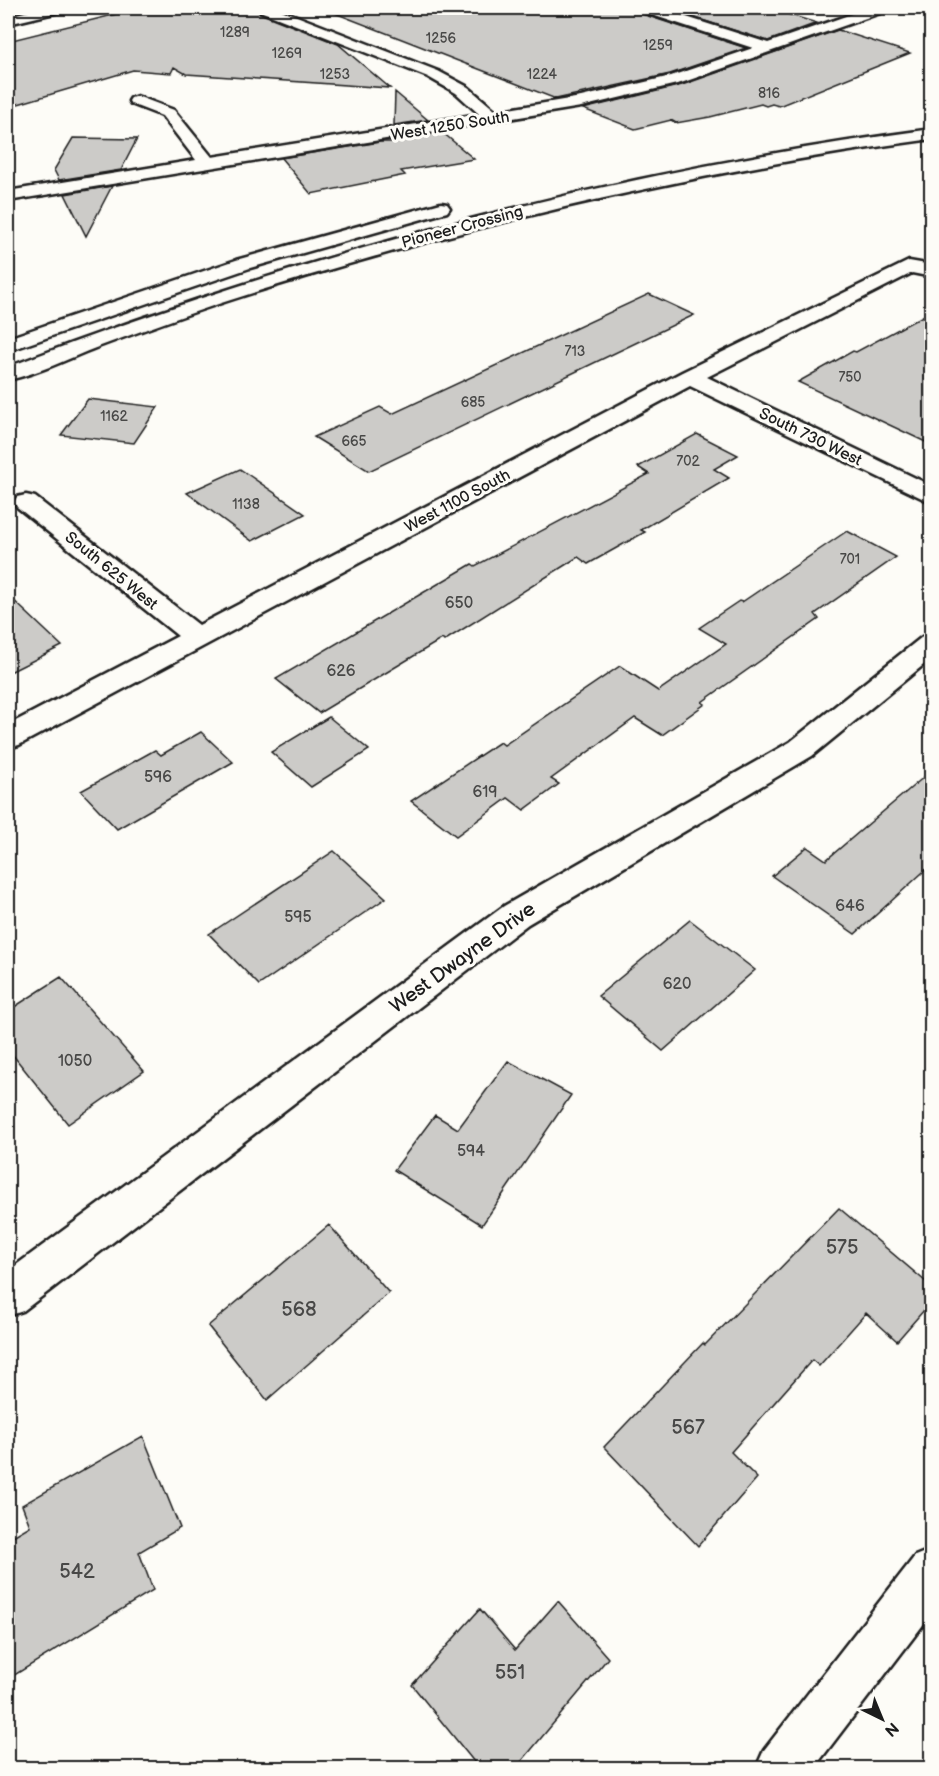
<svg xmlns="http://www.w3.org/2000/svg" width="939" height="1776" font-family="'Balsamiq Sans',sans-serif">
  <style>
    .building { fill: #cccbc8; stroke: #1c1c1c; stroke-width: 1.5 }
    .lines { fill: none; stroke-linecap: round; stroke-linejoin: round }
    .minor-casing { stroke: #1c1c1c; stroke-width: 5 }
    .trunk-casing { stroke: #1c1c1c; stroke-width: 5 }
    .minor { fill: #fdfcf7; fill-rule: evenodd }
    .trunk { fill: #fdfcf7; fill-rule: evenodd }
    .labels { text-anchor: middle; stroke-width: 6; stroke-linejoin: round; paint-order: stroke }
    .far-number-label { font-size: 14px; fill: #484847 }
    .far-street-label { font-size: 16px; fill: #1c1c1c; stroke: #fdfcf7 }
    .number-label { font-size: 16px; fill: #484847 }
    .street-label { font-size: 20px; fill: #1c1c1c; stroke: #fdfcf7 }
    .near-number-label { font-size: 20px; fill: #484847 }
  </style>
  <rect width="100%" height="100%" fill="#fdfcf7"/>
  <filter id="ink" filterUnits="userSpaceOnUse"><feTurbulence type="fractalNoise" baseFrequency=".0167" numOctaves="2"/><feDisplacementMap in="SourceGraphic" scale="12" xChannelSelector="R" yChannelSelector="G"/><feConvolveMatrix kernelMatrix="1 2 1 2 8 2 1 2 1" color-interpolation-filters="sRGB"/></filter>
  <g filter="url(#ink)">
    <!-- building -->
    <path class="building" d="M141,8H256L259,13L338,44L390,88L186,74L174,67L171,73L133,70L8,107V41Z
      M327,8H636L639,13L746,48L670,74L556,99L327,10Z
      M664,8H767L817,23L768,41Z
      M838,30L910,53L779,106L772,104L766,106L761,104L710,117L676,123L671,120L635,129L583,109L682,85Z
      M395,92L428,120L394,125Z
      M442,132L474,159L401,171L405,175L311,194L281,158L380,142H393V140Z
      M73,138L137,139L121,170L59,180L54,170Z
      M112,186L86,236L65,194Z
      M649,294L694,315L369,471L314,437L380,407L392,414Z
      M932,311V445L798,382L853,351L856,352Z
      M88,399L158,407L134,443L61,435Z
      M697,434L738,455L714,469L729,478L641,530L645,532L588,564L578,557L444,641L442,639L319,713L276,679L472,564L475,566L649,474L638,467Z
      M240,469L305,514L252,541L187,493Z
      M847,531L896,557L815,614L819,619L702,702L705,704L662,735L635,718L551,779L559,784L524,810L508,798L456,836L411,801L500,742L504,745L620,666L658,691L726,644L699,628L739,601L742,602Z
      M8,595L62,646L8,673Z
      M329,717L369,750L311,787L271,752Z
      M201,732L233,762L117,829L81,791L155,750L161,755Z
      M932,770V864L855,934L772,876L807,847L826,860Z
      M334,851L386,898L259,985L209,934Z
      M690,920L755,970L663,1051L598,996Z
      M61,977L144,1071L68,1124L8,1049V1011Z
      M508,1061L571,1095L482,1225L394,1170L435,1115L458,1129Z
      M839,1208L932,1287V1301L897,1341L866,1313L819,1366L812,1360L731,1452L757,1478L698,1546L604,1447L703,1343L705,1345Z
      M329,1225L389,1293L267,1400L208,1326Z
      M143,1436L180,1528L139,1552L153,1590L8,1679V1539L30,1526L22,1505Z
      M558,1601L608,1658L516,1768H479L412,1685L480,1609L515,1650Z"/>
    <g class="lines">
      <defs>
        <path id="minor" d="M42,8H65L63,11L8,24V16Z
          M258,8H276L438,71L468,87L496,111L581,97L671,76L753,48L640,11L638,8H658L768,43L869,8H888L886,11L681,83L581,107L8,201V191L196,160L162,116L131,104L129,101L131,98L137,96L174,110L212,157L479,114L456,93L428,77L260,11Z
          M909,261L932,265V277L912,273L707,377L932,486V503L690,386L19,745L8,748V725L178,636L17,507L14,502L17,497L26,495L35,497L199,625L682,372Z
          M932,634V658L812,756L528,924L23,1311L8,1316V1271L504,906L790,742L922,637Z
          M932,1549V1613L814,1768H756L764,1750L915,1556Z"/>
        <path id="trunk" d="M932,129V139C708,169 490,220 275,286C215,304 156,325 98,347C69,358 38,374 8,380V367C306,253 615,171 932,129Z
          M441,203L447,204L450,208L447,212L250,268L8,351V338L236,260Z"/>
      </defs>
      <!-- minor casing -->
      <use href="#minor" class="minor-casing"/>
      <!-- trunk casing -->
      <use href="#trunk" class="trunk-casing"/>
      <!-- minor -->
      <use href="#minor" class="minor"/>
      <!-- trunk -->
      <use href="#trunk" class="trunk"/>
    </g>
  </g>
  <g class="labels">
    <!-- far-number labels -->
    <g class="far-number-label">
      <text x="235" y="37">1289</text>
      <text x="441" y="43">1256</text>
      <text x="658" y="50">1259</text>
      <text x="287" y="58">1269</text>
      <text x="335" y="79">1253</text>
      <text x="542" y="79">1224</text>
      <text x="769" y="98">816</text>
      <text x="575" y="356">713</text>
      <text x="850" y="382">750</text>
      <text x="473" y="407">685</text>
      <text x="114" y="421">1162</text>
      <text x="354" y="446">665</text>
      <text x="688" y="466">702</text>
      <text x="246" y="509">1138</text>
      <text x="850" y="564">701</text>
    </g>
    <!-- far-street labels -->
    <g class="far-street-label">
      <text transform="translate(450 125) rotate(-9)" y="6">West 1250 South</text>
      <text transform="translate(462 226) rotate(-15)" y="6">Pioneer Crossing</text>
      <text transform="translate(811 436) rotate(26)" y="6">South 730 West</text>
      <text transform="translate(457 500) rotate(-28)" y="6">West 1100 South</text>
      <text transform="translate(112 570) rotate(39)" y="6">South 625 West</text>
    </g>
    <!-- number labels -->
    <g class="number-label">
      <text x="459" y="608">650</text>
      <text x="341" y="676">626</text>
      <text x="158" y="782">596</text>
      <text x="485" y="797">619</text>
      <text x="850" y="911">646</text>
      <text x="298" y="922">595</text>
      <text x="677" y="989">620</text>
      <text x="75" y="1066">1050</text>
      <text x="471" y="1156">594</text>
    </g>
    <!-- street labels -->
    <g class="street-label">
      <text transform="translate(462 957) rotate(-36)" y="7">West Dwayne Drive</text>
    </g>
    <!-- near-number labels -->
    <g class="near-number-label">
      <text x="842" y="1254">575</text>
      <text x="299" y="1316">568</text>
      <text x="688" y="1434">567</text>
      <text x="77" y="1578">542</text>
      <text x="510" y="1679">551</text>
    </g>
  </g>
  <!-- margin -->
  <rect width="939" height="1776" fill="none" stroke="#fdfcf7" stroke-width="30"/>
  <rect x="15" y="15" width="909" height="1746" fill="none" stroke="#1c1c1c" stroke-width="2" filter="url(#ink)"/>
  <!-- north arrow -->
  <g transform="translate(882 1719) rotate(137)" stroke="#fdfcf7" stroke-width="4.5" paint-order="stroke">
  <path d="M0-4.5L10 22L0 15L-10 22Z" fill="#1c1c1c"/>
  <text y="-9" font-size="16" font-weight="bold" text-anchor="middle" fill="#1c1c1c">N</text>
  </g>
</svg>
